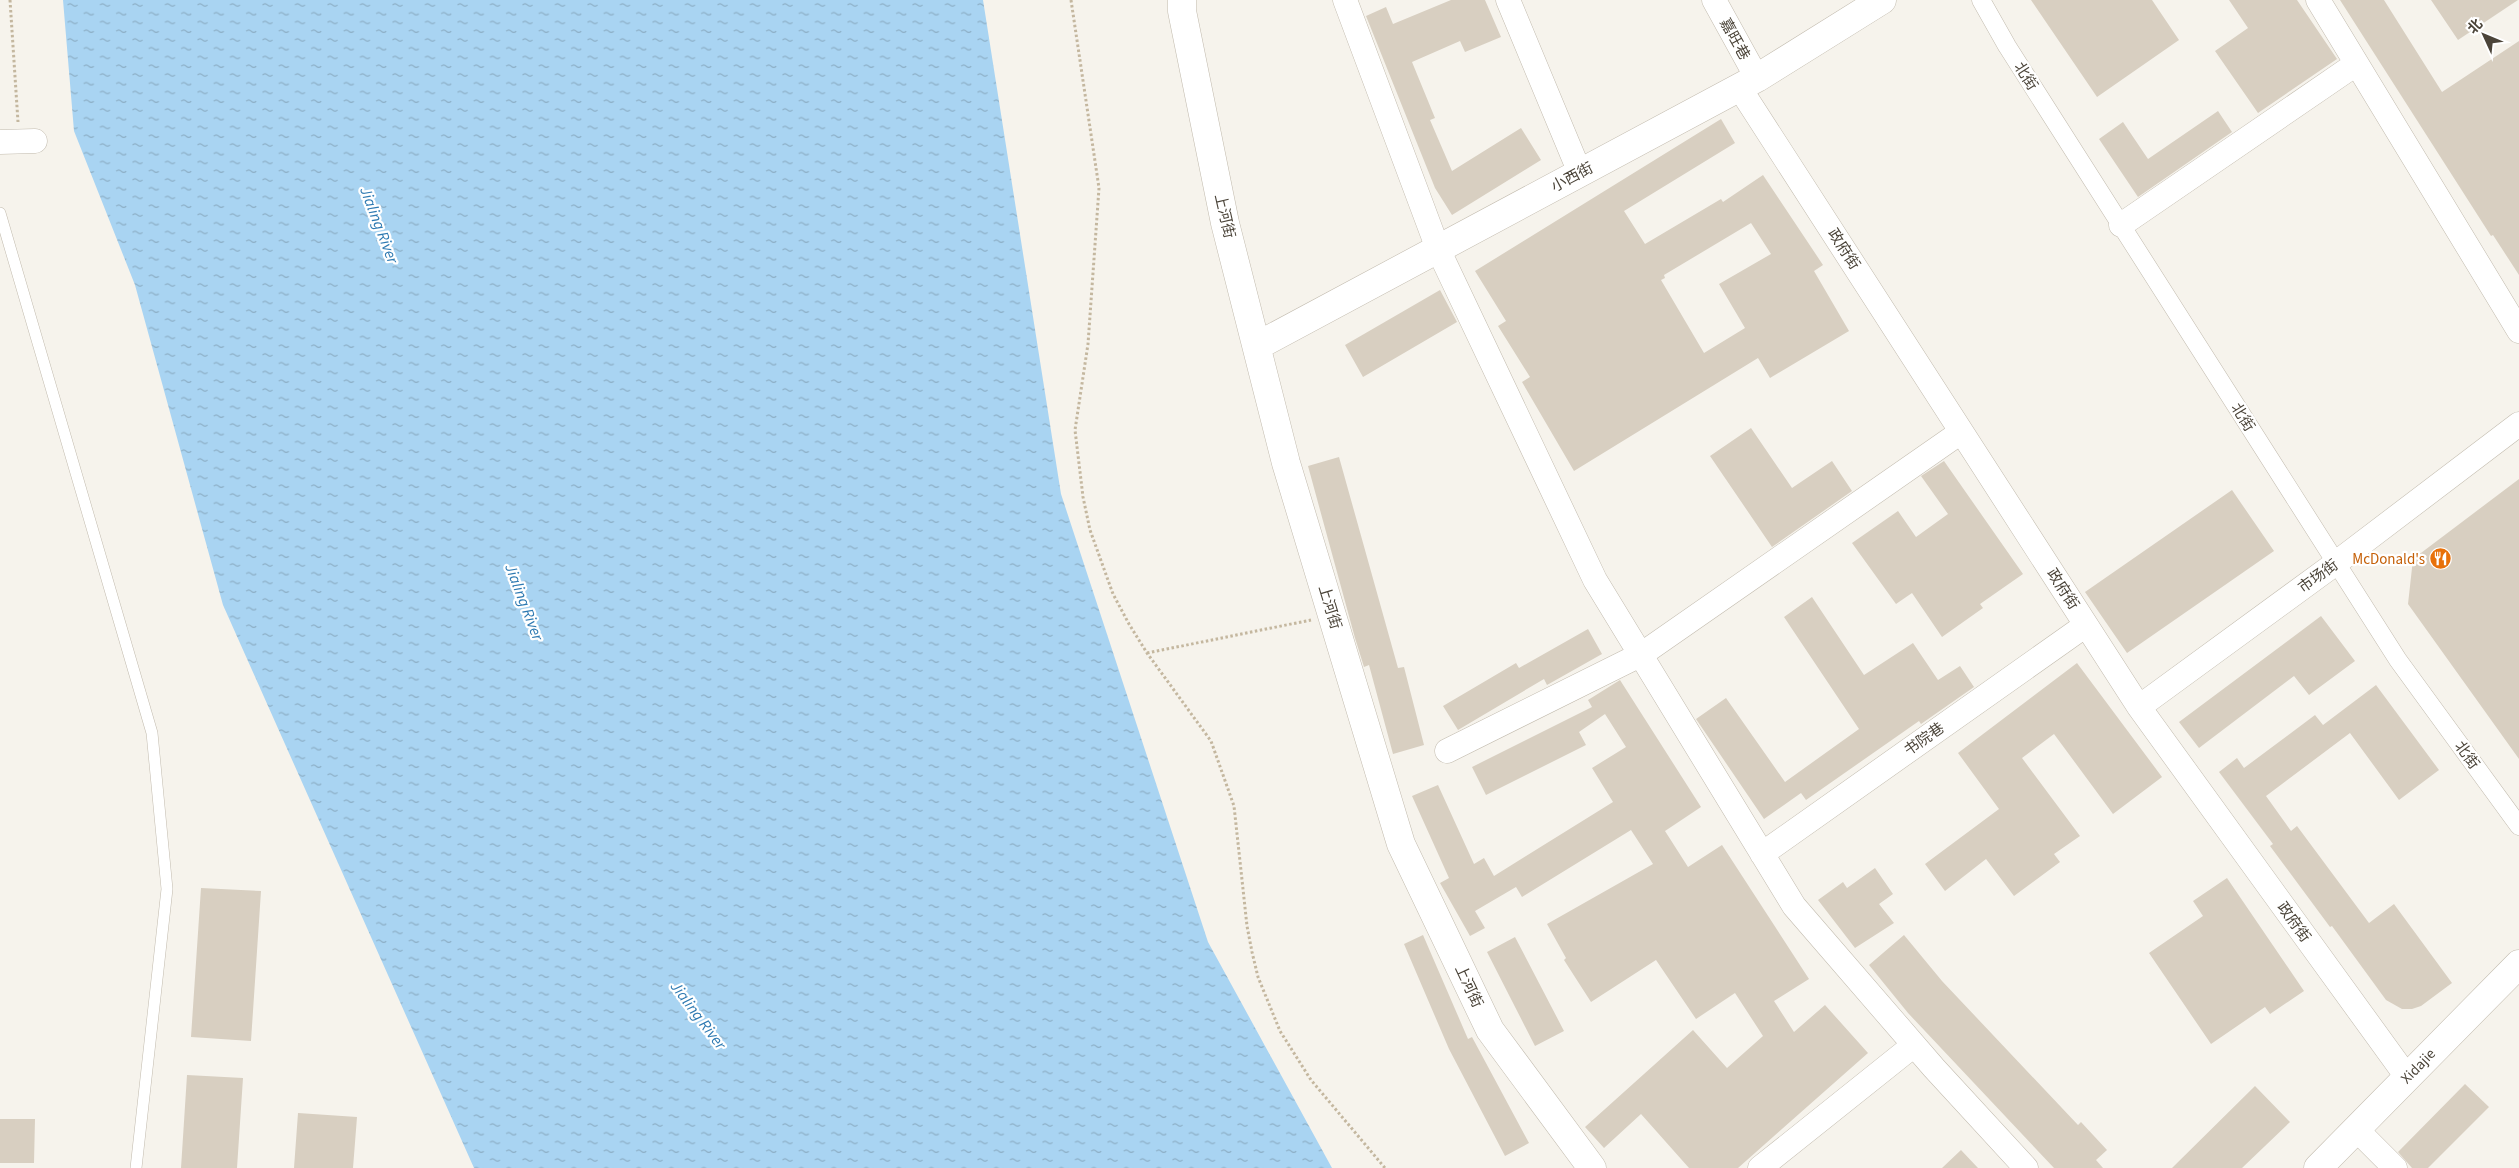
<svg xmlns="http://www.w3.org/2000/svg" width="2519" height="1168" font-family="'Source Sans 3','Noto Sans SC',sans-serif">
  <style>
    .water { fill: url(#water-ripples) }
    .building { fill: #d8cfc1; fill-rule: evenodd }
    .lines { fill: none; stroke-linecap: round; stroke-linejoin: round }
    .service-casing { stroke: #c2bbae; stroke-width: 12 }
    .pedestrian-casing { stroke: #c2bbae; stroke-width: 19 }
    .minor-casing { stroke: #c2bbae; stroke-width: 25 }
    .tertiary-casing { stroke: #c2bbae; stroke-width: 29 }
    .path { stroke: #c4b79f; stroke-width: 3; stroke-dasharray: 2.5 2.5; stroke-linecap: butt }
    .service { stroke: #fff; stroke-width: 11 }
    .pedestrian { stroke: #fff; stroke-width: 18 }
    .minor { stroke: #fff; stroke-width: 24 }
    .tertiary { stroke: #fff; stroke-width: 28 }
    .labels { text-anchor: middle; stroke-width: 4.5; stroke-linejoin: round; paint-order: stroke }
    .street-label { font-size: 15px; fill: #4b4439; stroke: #fff }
    .food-label { font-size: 15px; fill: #c56008; stroke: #fff; text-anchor: end }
    .water-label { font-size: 16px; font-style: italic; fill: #2e7ab2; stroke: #fff }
  </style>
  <defs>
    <pattern id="water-ripples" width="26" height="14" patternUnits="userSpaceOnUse" patternTransform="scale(1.25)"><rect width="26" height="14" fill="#a9d4f2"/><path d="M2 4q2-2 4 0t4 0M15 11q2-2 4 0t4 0" fill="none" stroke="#8caec5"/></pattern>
  </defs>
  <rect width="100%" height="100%" fill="#f6f3ec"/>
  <!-- water -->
  <path class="water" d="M63,0H983L1061,494L1208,942L1332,1168H474L223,605L135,285L74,131Z"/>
  <!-- building -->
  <path class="building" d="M1451,0H1485L1501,37L1465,52L1460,41L1412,62L1435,118L1430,120L1452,171L1521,128L1541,160L1452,215L1435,188L1366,16L1386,7L1393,24Z
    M2031,0H2152L2179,40L2097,97Z
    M2229,0H2297L2337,59L2258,113L2215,51L2248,28Z
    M2340,0H2384L2442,92L2519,41V275L2493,235L2491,236Z
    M2431,0H2518L2458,40Z
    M2218,111L2232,132L2138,197L2099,139L2123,122L2148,159Z
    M1721,119L1735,143L1624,211L1645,244L1721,199L1723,202L1763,175L1823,265L1814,271L1849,331L1770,378L1758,358L1574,471L1522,382L1530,377L1498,326L1506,321L1475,271ZM1751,223L1771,254L1719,284L1745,328L1704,353L1661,280L1665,278L1664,275Z
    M1440,290L1457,322L1363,377L1345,345Z
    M1751,428L1792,488L1832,461L1852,491L1772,547L1710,456Z
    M1339,457L1398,668L1404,667L1424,745L1393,754L1369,665L1364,667L1355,638L1308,466Z
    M1944,461L2023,574L1980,604L1983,608L1942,637L1912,593L1896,604L1852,543L1898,511L1916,537L1948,514L1921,476Z
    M2519,479V759L2408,604L2413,559Z
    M2232,490L2274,551L2127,653L2085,592Z
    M1812,597L1864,675L1913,643L1938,680L1960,666L1974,687L1921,724L1919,721L1806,800L1801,793L1764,819L1696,719L1726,698L1785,782L1859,729L1784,617Z
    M2321,616L2355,661L2309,695L2294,676L2199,748L2179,722Z
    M1588,629L1602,654L1547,685L1544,679L1458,730L1443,706L1516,663L1519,668Z
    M2077,663L2162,777L2113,814L2054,734L2022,758L2080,836L2054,854L2060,862L2014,896L1986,859L1945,891L1925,864L1999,809L1958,753Z
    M1620,680L1701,807L1665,831L1688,867L1722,845L1809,979L1774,1001L1794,1032L1825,1005L1868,1053L1738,1168H1689L1641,1114L1604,1148L1585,1127L1693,1030L1727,1068L1763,1036L1735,993L1696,1019L1656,960L1591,1002L1564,960L1566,958L1547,924L1653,864L1631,830L1522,897L1516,887L1475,911L1485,928L1470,936L1440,883L1449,878L1412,796L1438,785L1474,864L1484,858L1494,876L1613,802L1592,768L1626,747L1605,714L1579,732L1586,745L1486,795L1472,767L1592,707L1588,700Z
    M2376,685L2439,770L2399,800L2350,733L2266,796L2291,831L2297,826L2369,923L2394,904L2452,983L2421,1006L2412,1009H2402L2386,1000L2332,926L2330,927L2270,846L2273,844L2219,772L2237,758L2244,768L2315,715L2323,725Z
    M1875,868L1893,894L1879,904L1894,923L1855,948L1818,900L1843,882L1847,888Z
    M2227,878L2304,991L2270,1014L2265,1007L2211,1044L2149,953L2203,916L2193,901Z
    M201,888L261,891L251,1041L191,1037Z
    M1423,935L1468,1039L1472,1037L1529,1143L1505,1156L1449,1049L1404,944Z
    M1904,935L1942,981L2078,1125L2081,1122L2107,1150L2096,1160L2103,1168H2054L1908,1013L1869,965Z
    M1515,937L1564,1031L1535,1046L1487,952Z
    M187,1075L243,1078L237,1168H181Z
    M2465,1084L2489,1107L2428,1168H2412L2398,1152Z
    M2255,1086L2290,1122L2242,1168H2172Z
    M298,1113L357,1117L353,1168H294Z
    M0,1119H35L34,1163H0Z
    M1961,1150L1978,1168H1942Z"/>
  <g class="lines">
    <defs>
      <path id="service" d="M0,213L152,733L167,889L136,1168"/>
      <path id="pedestrian" d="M1981,0L2007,46L2398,660L2519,826"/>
      <path id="minor" d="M1345,0L1438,249L1595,580L1794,906L1934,1068L2026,1168
        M1508,0L1580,173
        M1714,0L1757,78
        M2318,0L2519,331
        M1739,87L2139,707L2407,1077
        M0,142L35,141
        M2121,225L2356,64
        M2139,707L2336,563L2519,424
        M1447,751L1642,654L1961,432
        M1762,854L2086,625
        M2357,1130L2395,1168
        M1760,1168L1914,1045"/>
      <path id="tertiary" d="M1182,0V11L1225,223L1286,463L1401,844L1490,1030L1592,1168
        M1257,346L1757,78L1882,0
        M2318,1168L2519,964"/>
    </defs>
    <!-- service casing -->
    <use href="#service" class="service-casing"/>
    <!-- pedestrian casing -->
    <use href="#pedestrian" class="pedestrian-casing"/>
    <!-- minor casing -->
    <use href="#minor" class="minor-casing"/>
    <!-- tertiary casing -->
    <use href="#tertiary" class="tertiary-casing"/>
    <!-- path -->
    <path class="path" d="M10,0L18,122
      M1071,0L1099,188L1088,344L1075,430L1083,497L1090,530L1113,594L1129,624L1147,653L1211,741L1234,806L1247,926L1252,952L1258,977L1280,1031L1311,1080L1385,1168
      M1147,653L1311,620"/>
    <!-- service -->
    <use href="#service" class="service"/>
    <!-- pedestrian -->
    <use href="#pedestrian" class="pedestrian"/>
    <!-- minor -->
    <use href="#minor" class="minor"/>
    <!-- tertiary -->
    <use href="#tertiary" class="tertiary"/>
  </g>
  <!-- icons -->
  <defs>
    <symbol id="restaurant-disc" viewBox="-11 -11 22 22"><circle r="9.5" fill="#e8710a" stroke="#fff"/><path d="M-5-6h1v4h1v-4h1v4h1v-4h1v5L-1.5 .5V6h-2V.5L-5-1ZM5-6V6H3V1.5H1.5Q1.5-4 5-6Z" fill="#fff"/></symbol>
  </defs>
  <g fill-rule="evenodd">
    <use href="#restaurant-disc" x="2428" y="546" width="25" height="25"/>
  </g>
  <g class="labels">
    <!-- street labels -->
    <g class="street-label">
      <text transform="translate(1735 39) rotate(61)" y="5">嘉旺巷</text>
      <text transform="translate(2026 76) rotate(57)" y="5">北街</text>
      <text transform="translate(1572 177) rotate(-28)" y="5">小西街</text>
      <text transform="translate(1225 216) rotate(77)" y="5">上河街</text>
      <text transform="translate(1844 249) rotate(57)" y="5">政府街</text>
      <text transform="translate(2243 417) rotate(58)" y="5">北街</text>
      <text transform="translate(2318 576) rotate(-36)" y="5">市场街</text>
      <text transform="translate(2063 589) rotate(57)" y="5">政府街</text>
      <text transform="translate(1330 607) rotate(73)" y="5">上河街</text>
      <text transform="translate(1924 739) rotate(-35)" y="5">书院巷</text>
      <text transform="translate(2467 755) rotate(54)" y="5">北街</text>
      <text transform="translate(2294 922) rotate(54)" y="5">政府街</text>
      <text transform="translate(1469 986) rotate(65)" y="5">上河街</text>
      <text transform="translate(2418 1066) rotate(-46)" y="5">Xidajie</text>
    </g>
    <!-- food labels -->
    <g class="food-label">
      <text x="2425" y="564">McDonald's</text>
    </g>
    <!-- water labels -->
    <g class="water-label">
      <text transform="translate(380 225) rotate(69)" y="6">Jialing River</text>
      <text transform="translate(525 602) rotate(69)" y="6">Jialing River</text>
      <text transform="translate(699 1015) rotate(53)" y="6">Jialing River</text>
    </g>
  </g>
  <!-- north arrow -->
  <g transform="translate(2484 35) rotate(314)" stroke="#ffffff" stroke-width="4" paint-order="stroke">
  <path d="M0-4L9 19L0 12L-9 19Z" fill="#4b4439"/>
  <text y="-8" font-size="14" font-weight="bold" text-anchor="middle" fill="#4b4439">北</text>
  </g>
</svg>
